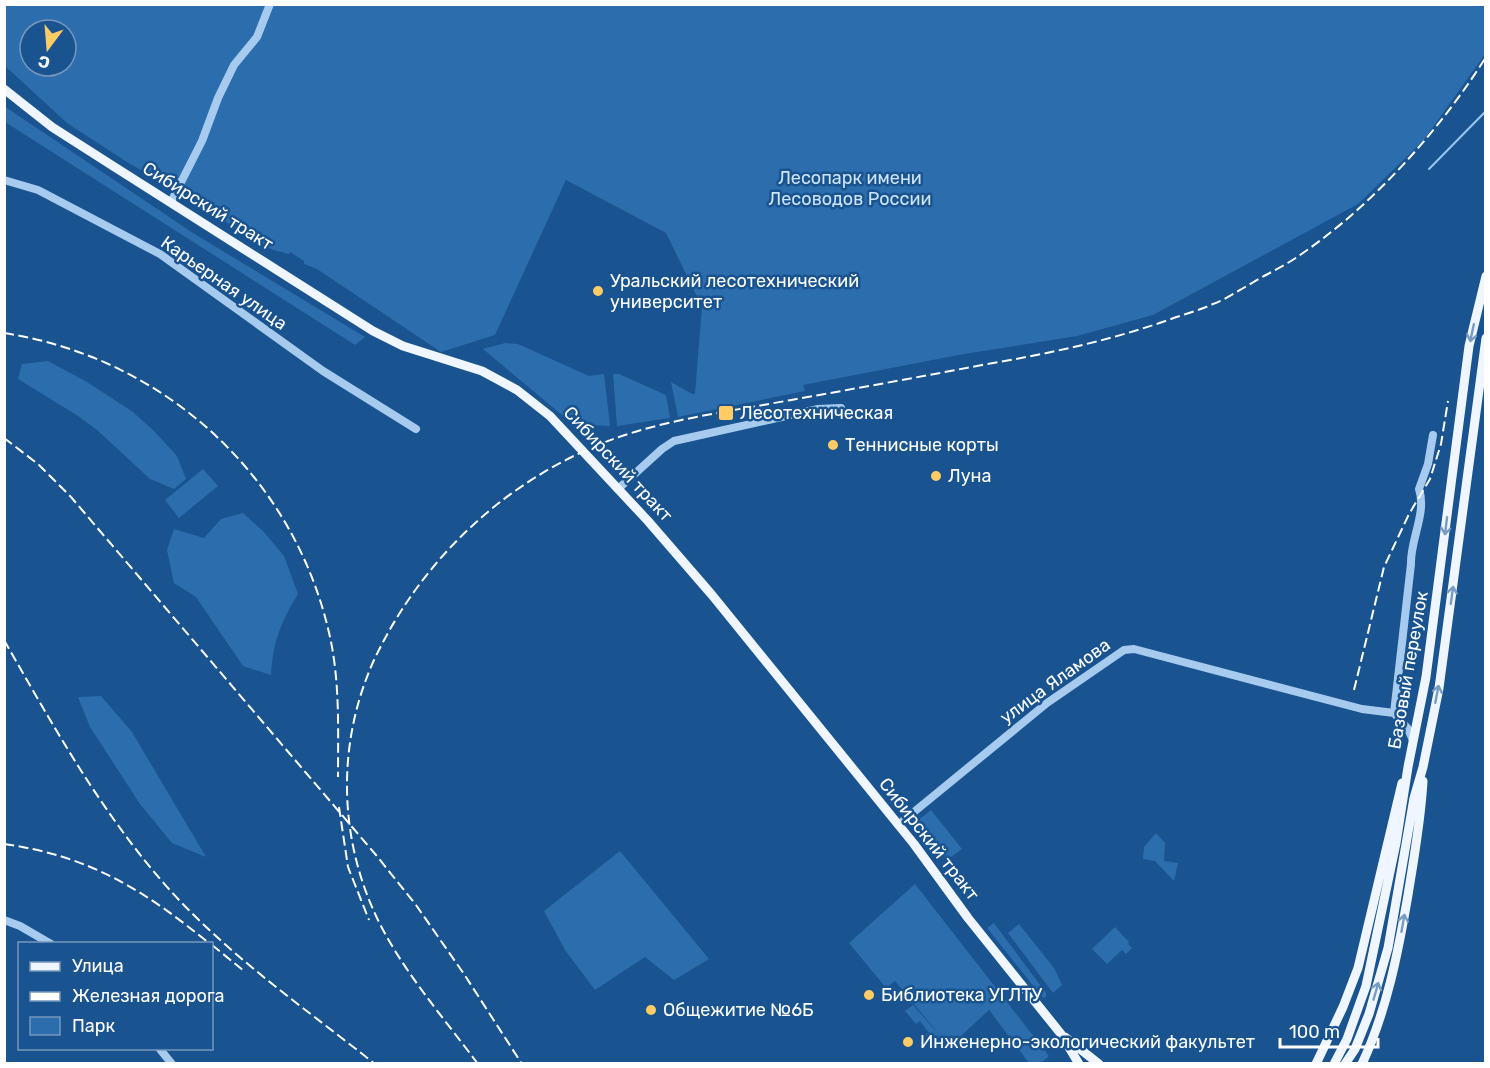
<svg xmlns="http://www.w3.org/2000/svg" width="1490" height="1068" font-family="Rubik,sans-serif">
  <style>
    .green { fill: #2c6dae; fill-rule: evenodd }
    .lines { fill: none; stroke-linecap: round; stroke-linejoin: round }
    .stream { stroke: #9ac7f1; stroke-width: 2 }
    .minor { stroke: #a7cbef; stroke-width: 8 }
    .major { stroke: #eff6ff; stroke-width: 9 }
    .rail { stroke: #fff; stroke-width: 2; stroke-dasharray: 10 4.5; stroke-linecap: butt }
    .oneway { stroke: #799cc2 }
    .poi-dot { fill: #ffcb65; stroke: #195390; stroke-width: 2 }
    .labels { text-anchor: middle; stroke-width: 5; stroke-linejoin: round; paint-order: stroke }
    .park-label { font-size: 18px; fill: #cde4fb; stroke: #195390 }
    .street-label { font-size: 18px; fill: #fff; stroke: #195390 }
    .poi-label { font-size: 18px; fill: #fff; stroke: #195390; text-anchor: start }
  </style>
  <rect width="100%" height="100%" fill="#195390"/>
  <!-- green -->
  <path class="green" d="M1485,4L1486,53L1483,57L1423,141L1358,204L1153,315L1077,336L964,354L803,385L805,391L678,417L671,382L692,394H695L702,307L666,233L566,180L495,335L441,352L317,269L304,264V261L290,252L289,254L273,250L236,229L186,194L130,164L67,123L5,66L4,5ZM30,30H66V66H30Z
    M4,106L193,233L365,337L355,345L5,122Z
    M505,343L518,344L589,376L604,374L610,426L591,425L568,420L483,349Z
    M48,361L87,382L133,412L154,431L177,456L186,479L174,489L150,479L97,430L78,416L18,379L22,364Z
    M613,374H619L666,395L670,418L617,426Z
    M203,469L218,486L179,518L165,500Z
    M243,513L264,532L284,556L298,594C281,622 273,642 271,675L243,666L196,597L174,583L167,550L174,529L204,538L221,519Z
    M101,696L132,732L206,857L172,843L140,804L90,727L78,697Z
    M931,810L962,849L947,860L917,821Z
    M1156,833L1165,843L1164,861L1178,863L1174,881L1155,861L1143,859L1144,847Z
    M620,851L709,959L674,980L645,957L595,990L565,950L544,911Z
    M915,884L1049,1056L1041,1063H1029L989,1010L949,1047L945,1042L939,1048L925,1035L929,1033L920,1021L916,1024L905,1011L913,1005L942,1038L895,981L886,988L849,943Z
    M994,923L1046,993V997L1043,998L987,928Z
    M1019,924L1054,968L1062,985L1053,993L1008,933Z
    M1115,927L1129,942L1128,944L1132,948L1126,954L1122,950L1107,964L1092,949Z"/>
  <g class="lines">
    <!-- stream -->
    <path class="stream" d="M1429,169L1486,111"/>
    <!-- minor -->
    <path class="minor" d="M4,180L38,190L160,254L323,371L416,429
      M171,202L202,141L218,98L234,65L257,37L270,4
      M618,489L662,449L674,441L818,409L841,408
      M1394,713L1411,564C1410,540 1427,513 1419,489L1428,464L1433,435
      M898,825L1047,703L1124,650L1134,649L1362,709L1394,713L1408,729L1413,740
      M4,920L20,926L51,944
      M159,1048L172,1064"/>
    <!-- major -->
    <path class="major" d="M4,89L52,127L113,166L373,331L403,346L482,371L517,390L550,416L648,521L712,595L914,844L968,918L1061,1034L1079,1064
      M1065,1037L1099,1064
      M1316,1064L1343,1007L1358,968L1402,783
      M1334,1064L1347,1039L1366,986L1396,843L1408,767L1426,677L1469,346L1486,276
      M1345,1064L1355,1049L1369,1014L1388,948L1414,798L1423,767L1439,688L1486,338
      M1362,1064C1387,1010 1398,953 1408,895C1414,858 1421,819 1423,781"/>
    <!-- rail -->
    <path class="rail" d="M4,333C165,358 295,477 330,637C340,683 338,730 338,777
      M4,438L38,464L71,497L376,855L416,905L464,974L522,1064
      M4,640C51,722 98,807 161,880C222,951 302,1006 375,1064
      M1354,690L1384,567L1409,514L1430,479L1441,444L1448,401
      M339,807L348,867L369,920
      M4,844C90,856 144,890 210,944
      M212,945L244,971
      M478,1064C443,1017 402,970 377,918C338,836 337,742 374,660C419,565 495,490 591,448C645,424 706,415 763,405C836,392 909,379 982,365C1047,354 1109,341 1171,319C1185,314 1200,310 1213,304C1227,299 1239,290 1252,283C1265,275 1278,269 1291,261C1367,212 1438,133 1486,57"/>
  </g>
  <!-- one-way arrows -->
  <defs><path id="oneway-shaft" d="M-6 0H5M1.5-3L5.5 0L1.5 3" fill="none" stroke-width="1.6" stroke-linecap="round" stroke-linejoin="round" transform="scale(1.5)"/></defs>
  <g class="oneway">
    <use href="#oneway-shaft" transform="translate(1472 333) rotate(102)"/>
    <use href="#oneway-shaft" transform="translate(1446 526) rotate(97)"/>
    <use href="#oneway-shaft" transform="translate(1452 595) rotate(-82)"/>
    <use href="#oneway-shaft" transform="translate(1437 694) rotate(-79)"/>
    <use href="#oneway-shaft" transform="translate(1403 923) rotate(-80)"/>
    <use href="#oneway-shaft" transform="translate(1376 991) rotate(-74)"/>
  </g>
  <!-- markers -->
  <g class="poi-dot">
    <circle cx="598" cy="291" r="6"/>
    <rect x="718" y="405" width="16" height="16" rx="3"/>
    <circle cx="833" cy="445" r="6"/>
    <circle cx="936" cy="476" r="6"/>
    <circle cx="869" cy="995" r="6"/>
    <circle cx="651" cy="1010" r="6"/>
    <circle cx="908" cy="1042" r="6"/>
  </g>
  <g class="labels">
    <!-- park labels -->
    <g class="park-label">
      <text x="850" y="184">Лесопарк имени<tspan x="850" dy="21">Лесоводов России</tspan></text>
    </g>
    <!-- street labels -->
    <g class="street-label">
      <text transform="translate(208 206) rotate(32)" y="6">Сибирский тракт</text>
      <text transform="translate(224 283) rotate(35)" y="6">Карьерная улица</text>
      <text transform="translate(618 464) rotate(47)" y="6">Сибирский тракт</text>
      <text transform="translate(1408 670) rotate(-80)" y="6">Базовый переулок</text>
      <text transform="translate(1055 681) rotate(-36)" y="6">улица Яламова</text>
      <text transform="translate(929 839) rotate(52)" y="6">Сибирский тракт</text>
    </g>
    <!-- poi labels -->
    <g class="poi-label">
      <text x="610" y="287">Уральский лесотехнический<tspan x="610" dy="21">университет</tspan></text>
      <text x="740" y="419">Лесотехническая</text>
      <text x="845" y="451">Теннисные корты</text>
      <text x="948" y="482">Луна</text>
      <text x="881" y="1001">Библиотека УГЛТУ</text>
      <text x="663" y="1016">Общежитие №6Б</text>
      <text x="920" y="1048">Инженерно-экологический факультет</text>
    </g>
  </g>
  <!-- border -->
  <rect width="1490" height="1068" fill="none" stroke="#ffffff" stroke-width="12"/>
  <!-- legend -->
  <rect x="18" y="942" width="195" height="108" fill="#195390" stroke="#7598bc" stroke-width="1.5"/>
  <rect x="30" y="962" width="30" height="9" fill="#eff6ff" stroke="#7598bc" stroke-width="1.5"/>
  <text x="72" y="972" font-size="18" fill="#ffffff">Улица</text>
  <rect x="30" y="992" width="30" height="9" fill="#ffffff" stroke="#7598bc" stroke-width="1.5"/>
  <text x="72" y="1002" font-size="18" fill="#ffffff">Железная дорога</text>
  <rect x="30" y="1017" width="30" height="18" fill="#2c6dae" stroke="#7598bc" stroke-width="1.5"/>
  <text x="72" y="1032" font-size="18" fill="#ffffff">Парк</text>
  <!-- north arrow -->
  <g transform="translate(48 48) rotate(196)"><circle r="28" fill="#195390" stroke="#7598bc" stroke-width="1.5"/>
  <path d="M0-4.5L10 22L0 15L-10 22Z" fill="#ffcb65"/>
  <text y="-9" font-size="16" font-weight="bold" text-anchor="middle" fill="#ffffff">С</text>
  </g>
  <!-- scale -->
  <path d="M1280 1038v9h98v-9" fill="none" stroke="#ffffff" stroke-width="3"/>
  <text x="1289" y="1038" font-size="18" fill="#ffffff" stroke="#195390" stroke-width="4.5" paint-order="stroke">100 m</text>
</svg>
